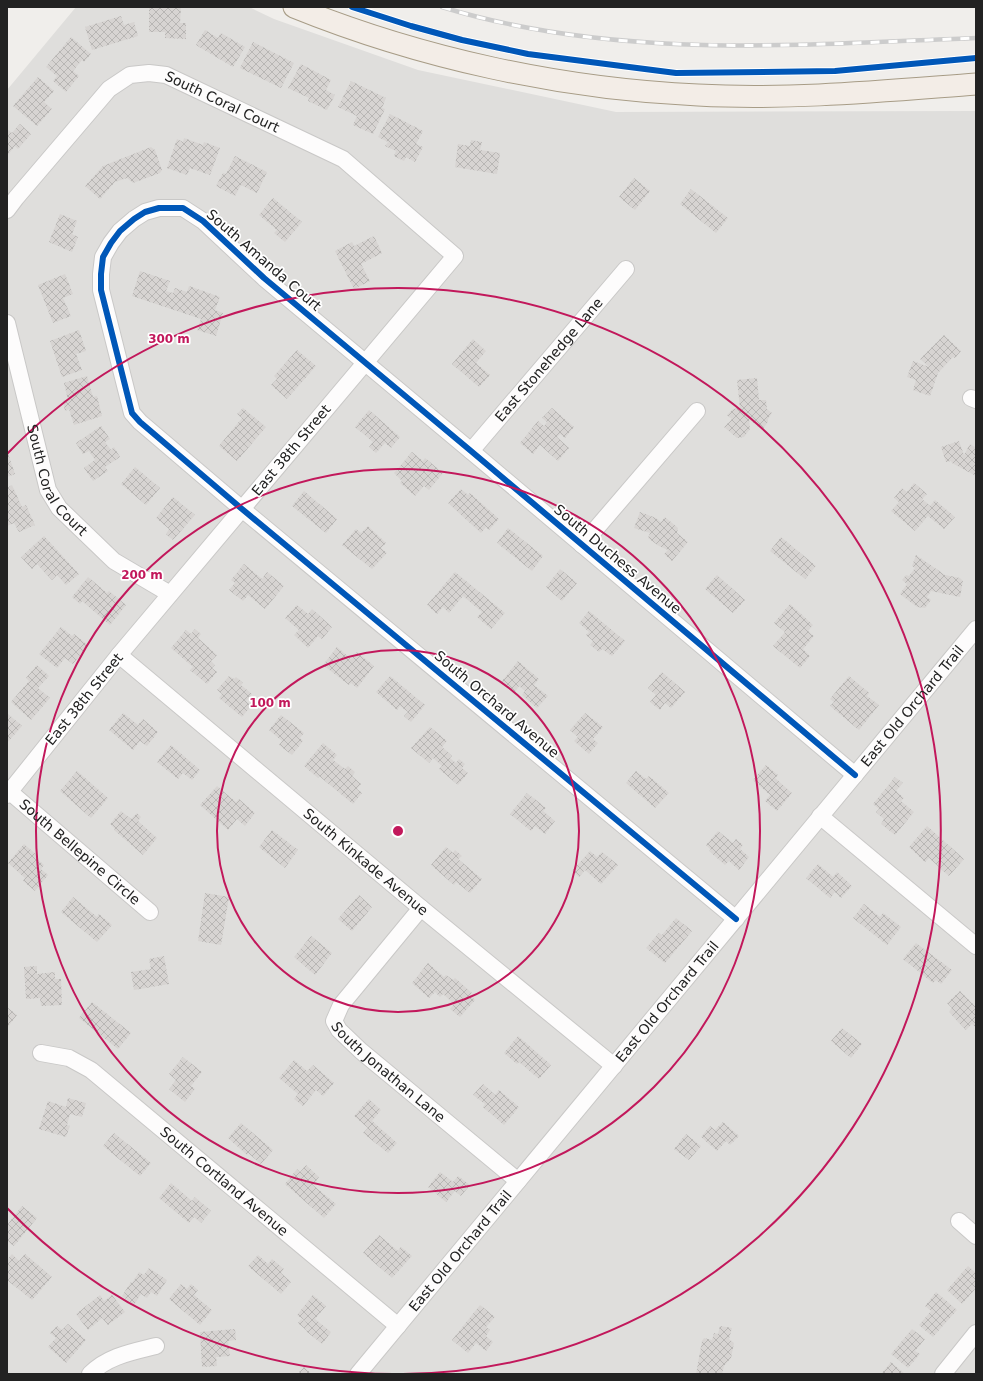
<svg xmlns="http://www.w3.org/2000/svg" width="983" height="1381" font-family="'DejaVu Sans',sans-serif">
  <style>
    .residential { fill: #dfdedc }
    .building { fill: url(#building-cross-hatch) }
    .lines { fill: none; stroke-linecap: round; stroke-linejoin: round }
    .minor-casing { stroke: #c9c8c7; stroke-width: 18 }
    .major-casing { stroke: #a79c86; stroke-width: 23 }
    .minor { stroke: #fdfcfc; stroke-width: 16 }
    .major { stroke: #f3ede7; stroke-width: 21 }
    .rail-casing { stroke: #ccc; stroke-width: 4.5 }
    .rail { stroke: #fff; stroke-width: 3; stroke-dasharray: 9; stroke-linecap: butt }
    .cycleway-casing { stroke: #fff; stroke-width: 8 }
    .cycleway { stroke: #0057b8; stroke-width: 6 }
    .ring { fill: none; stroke: #c2185b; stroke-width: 2 }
    .labels { text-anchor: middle; stroke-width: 3.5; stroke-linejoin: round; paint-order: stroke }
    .street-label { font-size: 14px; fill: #222; stroke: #fff }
    .centre { fill: #c2185b; stroke: #fff; stroke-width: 2 }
    .ring-label { font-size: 12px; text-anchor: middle; font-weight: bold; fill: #c2185b; stroke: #fff; stroke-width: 3.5; stroke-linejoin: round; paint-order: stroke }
  </style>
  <defs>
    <pattern id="building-cross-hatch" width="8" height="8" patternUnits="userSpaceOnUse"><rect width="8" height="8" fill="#d7d4d2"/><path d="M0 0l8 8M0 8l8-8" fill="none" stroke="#b8b6b4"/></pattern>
  </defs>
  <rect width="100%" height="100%" fill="#f0eeeb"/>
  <!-- residential -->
  <path class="residential" d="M76,7H249L274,19L418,70L616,112L976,111V1374H7V90Z"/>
  <!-- building -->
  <path class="building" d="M149,7H181L180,23H186V39L165,38V32H149Z
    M121,16L124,25L134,22L138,36L92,50L85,27Z
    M205,30L218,38L221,33L245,47L233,67L196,45Z
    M71,37L91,54L84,62L82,60L73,71L79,76L66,92L53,81L57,76L46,67Z
    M253,42L294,63L281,88L240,68Z
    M301,64L331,80L326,90L335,95L327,110L308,101L309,98L288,88Z
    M38,77L54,91L44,102L52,109L37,126L13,106Z
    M351,81L386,98L382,108L385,109L373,134L353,125L357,116L338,107Z
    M390,114L423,131L416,144L423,147L415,162L406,157L404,161L394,156L396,151L385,146L388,142L378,137Z
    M20,124L31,134L18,149L15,146L7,156V129L12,133Z
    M184,138L203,145L204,142L220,148L210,175L190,168L187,175L167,168L177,139L183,142Z
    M471,140L482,142L480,150L500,153L497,174L455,167L458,144L470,146Z
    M151,147L155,150L162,170L160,173L133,183L127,178L115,182L100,199L85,186L103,166Z
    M235,156L267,172L257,193L241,185L235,196L216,186L223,173L226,174Z
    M634,178L650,191L635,210L619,197Z
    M691,189L728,218L716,233L680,204Z
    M273,198L302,222L285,242L274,233L277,230L259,215Z
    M60,214L77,221L72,234L78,237L72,252L49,242Z
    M374,236L382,253L361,264L370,281L354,289L335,251L352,242L354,246Z
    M140,271L170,281L166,291L173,293L175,288L187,292L189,286L220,297L215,310L223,313L216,336L197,330L201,319L132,296Z
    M65,274L73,294L63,298L71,316L53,323L38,285Z
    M79,330L86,351L76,354L82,370L62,377L50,341Z
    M944,335L961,351L955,358L953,357L938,373L930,396L913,390L916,380L907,377L913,361L929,367L920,359Z
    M473,339L486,351L476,363L490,375L479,387L452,364Z
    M297,350L316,366L287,399L271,385L277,379L274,376Z
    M87,376L93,397L97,396L102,416L74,425L69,409L65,411L63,401L68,400L64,383Z
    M757,378L759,400H766L767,409L772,413L768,419V422L762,430L749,419L750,429L744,437L737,438L724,427L732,419L727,415L733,409L740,408L737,380Z
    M243,408L266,427L237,461L219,446L242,418L237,414Z
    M552,408L574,427L565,438L560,434L557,437L569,448L558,461L540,445L533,454L520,443L538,421L544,426L547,422L542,418Z
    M369,410L400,437L391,448L385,443L376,453L369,447L373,442L355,427Z
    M101,426L110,439L105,442L111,450L114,447L120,457L105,467L108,471L93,481L84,468L95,460L89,451L83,454L76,443Z
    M959,441L964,455L970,444L976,448V476L952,463L951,461L946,462L941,447Z
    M412,452L423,461L425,458L443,473L429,490L424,486L415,496L400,483L402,481L394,473Z
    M8,453L15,474L7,477V454Z
    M135,467L160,488L146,505L121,484Z
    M914,483L927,494L922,499L930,506L935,500L955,517L944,529L928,516L915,531L891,511L899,502L894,498L902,488L907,492Z
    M12,485L22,507L26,505L35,525L19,532L14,523L7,526V488Z
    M461,489L468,495L470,493L499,519L489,530L486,527L481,533L448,503Z
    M304,491L337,519L326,533L292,506Z
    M173,497L195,515L173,540L166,534L169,529L156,518Z
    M640,512L656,518L661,522L665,517L678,528L677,533L688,542L672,561L664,554L668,550L659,546L648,538L650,533L634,528Z
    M368,526L386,543L381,548L387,553L372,569L342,545L356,529L361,533Z
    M508,528L543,556L532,571L497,543Z
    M44,536L79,574L66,585L57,575L52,580L37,564L32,569L21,557Z
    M781,537L816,566L805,579L770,551Z
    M916,555L945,575L960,578L963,581L960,597L931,591L927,597L931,600L925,608L917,607L900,594L907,584L902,580L906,575L909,576L915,568L912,566Z
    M244,564L262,579L267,572L284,586L265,609L248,595L243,601L229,590L235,583L231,580Z
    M560,569L577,583L562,601L546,587Z
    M455,572L505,613L491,629L477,617L482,612L463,596L449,613L443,607L437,614L427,605Z
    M717,575L745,600L733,613L705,589Z
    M88,577L107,593L109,591L126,605L110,625L82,601L80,604L72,597Z
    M790,604L813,625L808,631L814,636L803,649L810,656L800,668L773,646L785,632L774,623Z
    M297,605L308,614L312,609L332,627L322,639L318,636L308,648L294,635L299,630L285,618Z
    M589,611L625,641L612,656L602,649L599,652L590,645L593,641L586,635L589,632L579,623Z
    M61,627L72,636L74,634L88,645L73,664L65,658L57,668L39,654Z
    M195,629L201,634L198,638L217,655L211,661L215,665L212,668L217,672L207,684L190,670L193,667L171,648L186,630L191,634Z
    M337,647L351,659L357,652L374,666L357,688L351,683L349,685L323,665Z
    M518,661L539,679L534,685L548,696L537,708L522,695L525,691L519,686L515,692L502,681Z
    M37,665L49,676L38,688L50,698L31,720L11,702L29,681L26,678Z
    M662,672L685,692L671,708L665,703L660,710L650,702L656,695L648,688Z
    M229,676L234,679L236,677L243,683L241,685L252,694L246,701L251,706L242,717L219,698L222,694L217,690Z
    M390,676L425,705L411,722L404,716L408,712L400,706L397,710L376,692Z
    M849,676L869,693L867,696L879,705L859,730L830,706L834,702L830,699Z
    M7,713L22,726L7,743Z
    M123,713L138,725L143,719L158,732L147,746L140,741L133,750L109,730Z
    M585,713L603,727L593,739L598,743L589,754L574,741L578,737L570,730Z
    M281,715L304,733L300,738L303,741L292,755L279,745L282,741L269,730Z
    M430,727L447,741L442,747L452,756L450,758L456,763L459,759L465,764L462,768L468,773L458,785L439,769L442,766L433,758L429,763L411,748Z
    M323,743L337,755L333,760L345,769L348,766L355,772L352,776L361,784L357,789L362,793L353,804L319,776L318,778L304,766Z
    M171,745L200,770L192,780L183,773L178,779L157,762Z
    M766,765L778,775L775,778L792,793L777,811L765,801L770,795L753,780Z
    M77,771L108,798L91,818L60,791Z
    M636,771L646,779L649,776L669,793L655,808L626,783Z
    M895,777L903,783L896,791L904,798L901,801L914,812L895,835L881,824L884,819L876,812L879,809L873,804Z
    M217,786L236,802L239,799L255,813L245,826L237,819L228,830L200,805Z
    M527,793L546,808L543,811L555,821L545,834L535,826L531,831L510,814Z
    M121,811L131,819L137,813L141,817L138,821L157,838L143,855L114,830L115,829L110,824Z
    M927,826L964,859L949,876L929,858L925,862L909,847Z
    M272,830L298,850L285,868L259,847Z
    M718,831L733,843L736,839L743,845L740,849L749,857L739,870L729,861L725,865L709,851L711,850L706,845Z
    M24,844L38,856L36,858L44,865L41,869L48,875L35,891L23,881L25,878L8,863Z
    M446,847L453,853L455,850L462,856L458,859L482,879L470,893L456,882L454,885L431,865Z
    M590,851L597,857L602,852L618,865L601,884L585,870L579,877L572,871Z
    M818,864L833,877L837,872L852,886L841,898L835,892L830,898L806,878Z
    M205,893L229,897L221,945L198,941Z
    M359,895L372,907L352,931L338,919Z
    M73,897L97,917L99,914L112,925L97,942L61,912Z
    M864,904L880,917L883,913L901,927L887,945L853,918Z
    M676,918L692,931L665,963L646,948L659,933L662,935Z
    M311,936L332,953L315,975L294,957Z
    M916,943L952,970L941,984L936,980L933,983L903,959Z
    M164,956L169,984L134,990L131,972L151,969L149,959Z
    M428,963L444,977L446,975L453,980L455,978L472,993L470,995L475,1000L460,1017L450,1009L454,1004L443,994L440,997L435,992L429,998L412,983Z
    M37,966V974L55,972V979H61L62,1005L41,1006L40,998L26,999L24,967Z
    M960,991L976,1007V1028L972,1024L966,1030L949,1012L952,1008L947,1003Z
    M92,1002L131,1033L118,1049L79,1018Z
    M7,1007L17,1015L7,1028Z
    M842,1028L862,1044L851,1058L831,1041Z
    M518,1036L551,1065L539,1079L519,1062L517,1064L504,1053Z
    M183,1057L202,1072L191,1086L195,1089L185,1102L169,1089L176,1080L169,1074Z
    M294,1060L307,1071L313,1065L334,1083L323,1096L316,1090L303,1106L294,1099L298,1094L279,1078Z
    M483,1084L495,1095L499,1090L519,1107L504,1125L483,1107L485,1104L473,1095Z
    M68,1098L86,1103L82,1117L70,1114L67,1125L70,1126L66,1137L39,1129L48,1101L66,1107Z
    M369,1099L381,1110L372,1121L397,1143L388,1153L363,1133L368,1128L354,1116Z
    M723,1122L739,1136L730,1145L726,1141L717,1151L701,1137L710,1126L715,1130Z
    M241,1123L273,1150L261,1164L248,1153L247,1155L228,1138Z
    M114,1133L151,1163L140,1176L103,1146Z
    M686,1134L701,1146L689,1160L674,1149Z
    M306,1165L319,1177L313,1185L336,1204L324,1218L285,1184L297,1169L300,1172Z
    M440,1172L453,1182L458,1176L470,1185L461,1196L455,1191L446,1202L428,1187Z
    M171,1183L192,1201L195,1197L211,1211L201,1223L194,1217L189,1223L159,1198Z
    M22,1206L37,1218L14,1246L7,1241V1225Z
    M379,1235L398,1251L401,1247L412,1256L392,1278L363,1253Z
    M12,1254L19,1261L25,1254L52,1277L32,1300L7,1280V1260Z
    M258,1255L268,1264L272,1259L284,1269L281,1273L291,1282L281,1294L248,1266Z
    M968,1266L976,1273V1288L962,1304L947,1290Z
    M149,1268L167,1280L157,1296L151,1292L147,1298L141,1294L134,1305L122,1296L131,1282L132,1283L139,1272L144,1275Z
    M181,1284L187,1289L191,1284L198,1290L194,1295L212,1310L200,1325L169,1299Z
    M936,1292L957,1310L933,1337L919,1325L931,1311L925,1306Z
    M100,1295L104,1301L112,1295L125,1312L108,1325L102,1318L88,1330L76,1314Z
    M313,1295L326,1306L315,1319L331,1332L322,1344L306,1331L311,1326L306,1330L298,1323L301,1319L308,1323L297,1315Z
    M480,1305L495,1317L486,1327L490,1330L486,1336L493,1342L486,1351L476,1343L468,1353L452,1340Z
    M68,1324L86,1340L66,1363L48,1347L56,1338L50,1333L57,1326L62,1330Z
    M720,1326L732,1328L729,1339L734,1343L731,1358L724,1366L722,1374H696L702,1341L704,1338L712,1340L714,1333L718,1334Z
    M235,1329L236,1340L228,1341L230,1356L216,1357L217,1366L202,1367L200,1332Z
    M912,1329L925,1339L915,1351L920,1354L908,1368L891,1354Z
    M891,1362L905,1374H881Z
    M304,1367L312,1374H301L299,1372Z"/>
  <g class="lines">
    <defs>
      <g id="minor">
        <path id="s1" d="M7,210L16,198L109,89L130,75L149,73L166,75L343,159L455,256L119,655L7,795"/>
        <path id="s2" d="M7,323L48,490L59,508L114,561L170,594"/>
        <path d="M971,398L976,400"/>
        <path id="s3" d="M471,451L626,269"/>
        <path d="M582,545L697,411"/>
        <path id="s4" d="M119,655L421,908L614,1066"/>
        <path id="s5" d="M10,792L150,912"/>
        <path d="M820,816L976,946"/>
        <path id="s6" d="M421,908L341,1005L334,1021L339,1030L361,1051L518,1181"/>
        <path d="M736,919L242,509L140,422L132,413L101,290V274L103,257L111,243L120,231L134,219L145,212L159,208H183L203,221L264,278L471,451L855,775"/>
        <path id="s7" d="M41,1053L69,1058L91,1070L398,1326"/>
        <path d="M959,1221L976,1236"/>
        <path d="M90,1374C108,1356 132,1352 156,1346"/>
        <path id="s8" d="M358,1374L976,629"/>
        <path d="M943,1374L976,1333"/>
      </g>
      <path id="major" d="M294,7C420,58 561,89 698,95C791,100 883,91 976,84"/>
    </defs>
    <!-- minor casing -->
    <use href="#minor" class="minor-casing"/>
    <!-- major casing -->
    <use href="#major" class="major-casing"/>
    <!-- minor -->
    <use href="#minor" class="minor"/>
    <!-- major -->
    <use href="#major" class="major"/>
    <defs>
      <path id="rail" d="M442,7C615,60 798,45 976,38"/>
    </defs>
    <!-- rail casing -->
    <use href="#rail" class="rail-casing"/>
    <!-- rail -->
    <use href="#rail" class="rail"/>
    <defs>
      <path id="cycleway" d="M352,7L411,26L462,40L528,54L676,73L835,71L976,58
        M736,919L242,509L140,422L132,413L101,290V274L103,257L111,243L120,231L134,219L145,212L159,208H183L203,221L264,278L471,451L855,775"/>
    </defs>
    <!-- cycleway casing -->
    <use href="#cycleway" class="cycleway-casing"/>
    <!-- cycleway -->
    <use href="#cycleway" class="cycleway"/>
  </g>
  <!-- distance rings -->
  <g class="ring">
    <circle cx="398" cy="831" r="181"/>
    <circle cx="398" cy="831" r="362"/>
    <path d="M393 1374A543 543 0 0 1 7 1208M7 454A543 543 0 1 1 403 1374"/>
  </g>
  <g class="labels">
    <!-- street labels -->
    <g class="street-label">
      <text dy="5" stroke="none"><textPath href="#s1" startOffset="282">South Coral Court</textPath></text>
      <text transform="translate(264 260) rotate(41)" y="5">South Amanda Court</text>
      <text dy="5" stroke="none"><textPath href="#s3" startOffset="120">East Stonehedge Lane</textPath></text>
      <text transform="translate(291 450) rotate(-50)" y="5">East 38th Street</text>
      <text dy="5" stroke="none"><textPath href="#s2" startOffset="167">South Coral Court</textPath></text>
      <text transform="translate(618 559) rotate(40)" y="5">South Duchess Avenue</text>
      <text transform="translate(84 699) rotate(-51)" y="5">East 38th Street</text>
      <text transform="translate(497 704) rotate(40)" y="5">South Orchard Avenue</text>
      <text dy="5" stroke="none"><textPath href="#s8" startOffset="868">East Old Orchard Trail</textPath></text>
      <text dy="5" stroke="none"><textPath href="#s5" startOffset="92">South Bellepine Circle</textPath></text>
      <text dy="5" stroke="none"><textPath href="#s4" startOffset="322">South Kinkade Avenue</textPath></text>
      <text dy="5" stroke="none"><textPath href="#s8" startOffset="484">East Old Orchard Trail</textPath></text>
      <text dy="5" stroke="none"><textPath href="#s6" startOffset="218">South Jonathan Lane</textPath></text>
      <text dy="5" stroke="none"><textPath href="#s7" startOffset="227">South Cortland Avenue</textPath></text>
      <text dy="5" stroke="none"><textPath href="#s8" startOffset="160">East Old Orchard Trail</textPath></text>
    </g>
  </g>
  <circle cx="398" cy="831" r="6" class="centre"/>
  <g class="ring-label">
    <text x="169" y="343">300 m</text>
    <text x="142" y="579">200 m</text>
    <text x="270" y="707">100 m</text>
  </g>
  <!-- border -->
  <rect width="983" height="1381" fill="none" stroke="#222222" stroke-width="16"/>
</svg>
